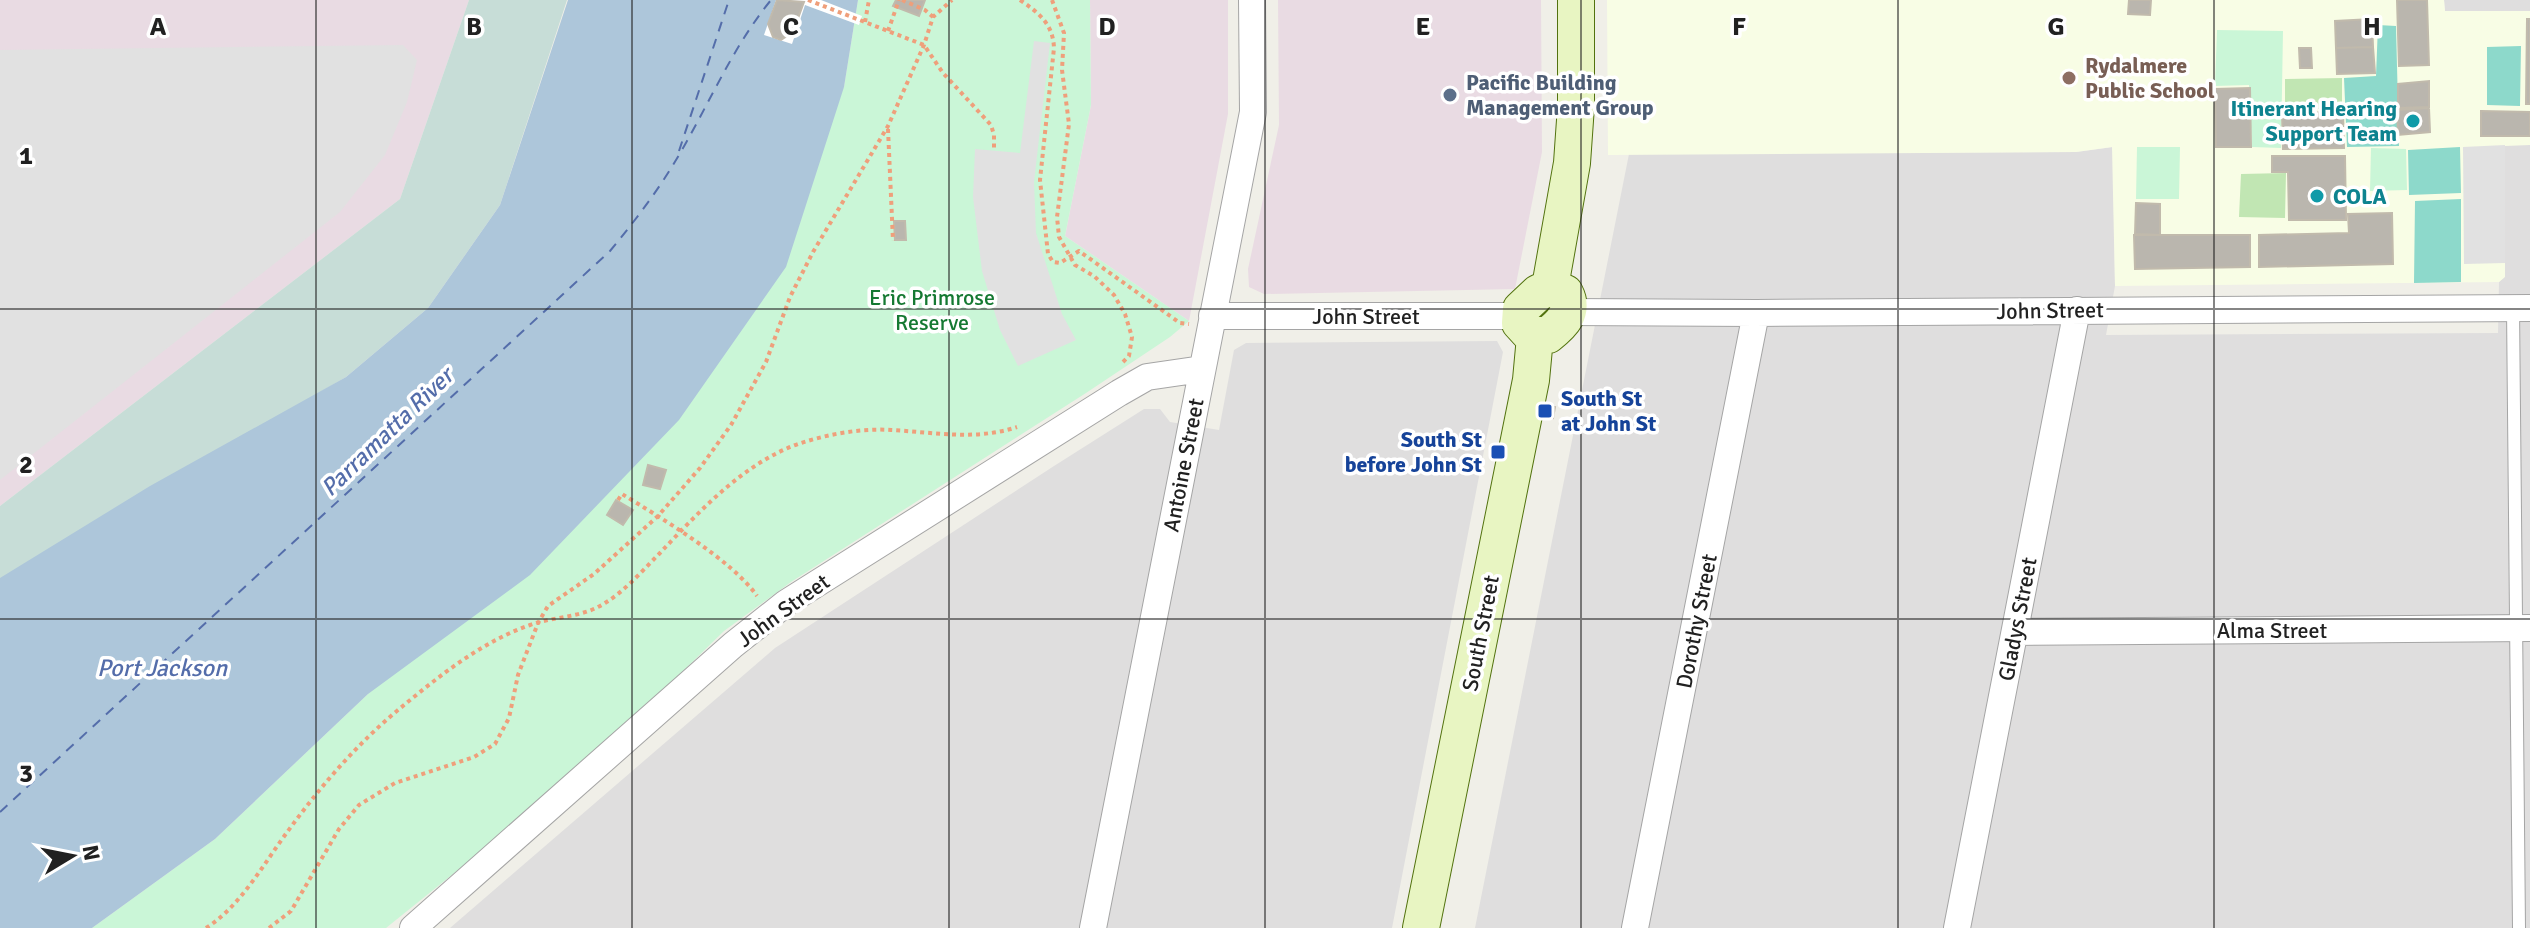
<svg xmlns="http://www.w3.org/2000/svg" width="2530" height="928" font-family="Signika,sans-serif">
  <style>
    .residential { fill: #dfdede }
    .industrial { fill: #e9dbe3 }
    .education { fill: #f8fde5 }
    .grass { fill: #c1e6b3 }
    .wetland { fill: #c7ddd7 }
    .park { fill: #caf6d7 }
    .pitch { fill: #8dd9cb }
    .parking { fill: #e1e1e1 }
    .water { fill: #adc6da }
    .pier { fill: #fff }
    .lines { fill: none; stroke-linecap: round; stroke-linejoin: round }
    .ferry { stroke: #546daa; stroke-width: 2; stroke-dasharray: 10 8; stroke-linecap: butt }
    .building { fill: #bab6ae; stroke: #c1baac; stroke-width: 2 }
    .lane-casing { stroke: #a5a5a5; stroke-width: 14 }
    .street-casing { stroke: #a5a5a5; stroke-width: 28 }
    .secondary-casing { stroke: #52720e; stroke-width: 38 }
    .path { stroke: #ef9f7b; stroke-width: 4; stroke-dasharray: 4 4; stroke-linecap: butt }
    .lane { stroke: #fff; stroke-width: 12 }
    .street { stroke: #fff; stroke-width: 26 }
    .secondary { stroke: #e8f5c2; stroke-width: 36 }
    .grid { fill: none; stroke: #212121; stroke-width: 2; stroke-opacity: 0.55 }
    .education-dot { fill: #8d6e63; stroke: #fff; stroke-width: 3 }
    .service-dot { fill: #5c6f8a; stroke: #fff; stroke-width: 3 }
    .culture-dot { fill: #0f9aa8; stroke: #fff; stroke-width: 3 }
    .transit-dot { fill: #1a4fb4; stroke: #fff; stroke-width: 3 }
    .labels { text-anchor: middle; stroke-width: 7; stroke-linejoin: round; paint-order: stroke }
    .education-label { font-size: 22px; font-weight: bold; fill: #785e54; stroke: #fff; text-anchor: start }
    .service-label { font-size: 22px; font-weight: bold; fill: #4e5e75; stroke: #fff; text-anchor: start }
    .culture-label { font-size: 22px; font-weight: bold; fill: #0d838f; stroke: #fff; text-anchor: end }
    .park-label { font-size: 22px; fill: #157932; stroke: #fff }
    .street-label { font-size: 22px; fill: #212121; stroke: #fff }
    .transit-label { font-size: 22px; font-weight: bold; fill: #164399; stroke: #fff; text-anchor: start }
    .water-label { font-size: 24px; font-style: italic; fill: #546daa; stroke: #fff }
    .grid-label { font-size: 26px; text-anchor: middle; font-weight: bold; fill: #212121; stroke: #fff; stroke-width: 7; stroke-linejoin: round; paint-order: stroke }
  </style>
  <rect width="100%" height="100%" fill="#f0efe8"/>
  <!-- residential -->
  <path class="residential" d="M2444,0H2530V11H2445Z
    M2505,145H2530V928H1475L1629,154L2076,152L2113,147L2115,286L2106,335L2498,333L2499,282L2505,276Z
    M1497,341L1503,352L1392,928H450L775,648L1054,466L1144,409H1160L1170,422L1219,430L1234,350L1246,343Z"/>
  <!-- industrial -->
  <path class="industrial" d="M0,0H469L400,199L0,506Z
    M1090,0H1228V114L1189,321L1065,236L1091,105Z
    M1278,0H1541L1542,152L1515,289L1264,294L1249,287L1248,269L1279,125Z"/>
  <!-- education -->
  <path class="education" d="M1607,0H2444L2445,11H2530V145L2505,146V277L2499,282L2115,286L2112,147L2076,152L1608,155Z"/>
  <!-- grass -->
  <path class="grass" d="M2342,78V109H2285V79Z
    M2286,173L2285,218L2239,217L2241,174Z"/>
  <!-- wetland -->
  <path class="wetland" d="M469,0H567L500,205L428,308L346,377L0,579V506L400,199Z"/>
  <!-- park -->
  <path class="park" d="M858,0H1090L1091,105L1065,236L1189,321L1170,337L1086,393L791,582L724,631L582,770L386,928H92L215,839L368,694L844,87Z
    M2217,30L2283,31L2281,148L2252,147L2249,85L2215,86Z
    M2137,147H2180L2179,199H2136Z
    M2371,148L2406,149L2407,190L2370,191Z"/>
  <!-- pitch -->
  <path class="pitch" d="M2378,25L2396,26L2399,146L2347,147L2344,78L2376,76Z
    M2521,46L2520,106L2487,105V47Z
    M2460,147L2461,193L2409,195L2408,150Z
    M2461,199V282L2414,283L2415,201Z"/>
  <!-- parking -->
  <path class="parking" d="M1034,41L1050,43L1034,182L1036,233L1062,314L1076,340L1018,366L1000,330L982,271L973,197L975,149L1020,153Z
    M403,45L417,60L407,102L385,155L340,212L0,480V50Z
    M2505,145V263L2464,264L2463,147Z"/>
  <!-- water -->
  <path class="water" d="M568,0H858L844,87L786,267L679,420L530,575L368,694L215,839L92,928H0V578L150,486L346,377L428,308L500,205Z"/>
  <!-- pier -->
  <path class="pier" d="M776,0H821L862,16L859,25L805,5L792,44L764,35Z"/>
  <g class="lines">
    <!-- ferry -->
    <path class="ferry" d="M679,151L729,0
      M0,812L610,251C634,222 657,192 676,160C708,107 731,49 771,0"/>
  </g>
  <!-- building -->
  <path class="building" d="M777,0L804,2L793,32L781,40L773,37L768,24Z
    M896,0H925L919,16L893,6Z
    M2129,0H2151L2150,15L2128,14Z
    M2397,0H2427L2429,65L2399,66Z
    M2372,19L2373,47L2336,48L2335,21Z
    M2527,19H2530V104H2526Z
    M2373,47L2375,73L2337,74L2336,48Z
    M2299,48H2311L2312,68H2300Z
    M2429,81V107L2398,108V84Z
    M2250,88L2251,147H2216L2215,89Z
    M2429,108L2430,132L2398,135L2397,110Z
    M2481,111L2530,112V136H2481Z
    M2343,112L2344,148L2283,149L2282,113Z
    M2272,156H2345L2346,220H2289L2288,172H2272Z
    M2136,203L2160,204V235L2135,234Z
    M2392,213L2393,264L2259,267V235L2349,233L2348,214Z
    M894,221H905L906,240H895Z
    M2134,235H2250V267L2135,269Z
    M1549,406L1555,407L1553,418L1547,417Z
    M648,465L666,470L660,489L643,485Z
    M616,500L633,510L623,525L607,515Z"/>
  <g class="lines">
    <defs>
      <path id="lane" d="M2513,308L2519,928"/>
      <path id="street" d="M1569,312L1756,313L2530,308
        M1212,316H1520
        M2015,632L2530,628
        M413,928L733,645L786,603L1119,393L1147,377L1202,369
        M1093,928L1253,112L1252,0
        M1635,928L1756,313
        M1957,928L2077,310"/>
      <path id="secondary" d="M1550,287L1572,163L1576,106V0
        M1550,287L1565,293C1575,312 1562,324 1548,335H1531L1520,323L1521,309L1538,293Z
        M1421,928L1531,380L1535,337"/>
    </defs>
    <!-- lane casing -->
    <use href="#lane" class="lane-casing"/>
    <!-- street casing -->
    <use href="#street" class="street-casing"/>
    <!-- secondary casing -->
    <use href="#secondary" class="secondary-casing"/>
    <!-- path -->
    <path class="path" d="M808,0L924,45L943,73L991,125L994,135V151
      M902,0L925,10L933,17
      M1020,0C1039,13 1053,24 1054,48L1040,180L1048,254L1053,262L1060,263L1079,251L1180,323L1189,324
      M1052,0L1064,33L1062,70L1069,124L1057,217L1059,237L1075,265L1094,276L1114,295L1125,314L1132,337L1129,356L1123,362
      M865,22L869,0
      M888,31L899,0
      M888,129L893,241
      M618,500L622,494C661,518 732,560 757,596
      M206,928C241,906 264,863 288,831C320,787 356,745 398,710C438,677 481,642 530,625C555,616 582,618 605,603C625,591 642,571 659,554C699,512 744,462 801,443C829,434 861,428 891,430C933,432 975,441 1017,427
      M269,928L291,911L339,829L359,805L395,783L474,757L495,744L509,718L518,675L538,623L548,606L594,574L658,516L700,468L731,425L766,362L790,297L813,252L888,126L924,45L933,17L952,0"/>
    <!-- lane -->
    <use href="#lane" class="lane"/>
    <!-- street -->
    <use href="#street" class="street"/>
    <!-- secondary -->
    <use href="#secondary" class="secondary"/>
  </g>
  <!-- grid -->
  <path class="grid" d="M316,0V928M632,0V928M949,0V928M1265,0V928M1581,0V928M1898,0V928M2214,0V928M0,309H2530M0,619H2530"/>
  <!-- markers -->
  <circle class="education-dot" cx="2069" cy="78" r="8"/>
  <circle class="service-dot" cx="1450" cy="95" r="8"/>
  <g class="culture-dot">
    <circle cx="2413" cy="121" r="8"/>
    <circle cx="2317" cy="196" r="8"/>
  </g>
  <g class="transit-dot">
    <rect x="1537" y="403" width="16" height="16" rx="4"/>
    <rect x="1490" y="444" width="16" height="16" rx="4"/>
  </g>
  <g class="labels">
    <!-- education labels -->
    <g class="education-label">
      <text x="2085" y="73">Rydalmere<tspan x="2085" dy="25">Public School</tspan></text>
    </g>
    <!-- service labels -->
    <g class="service-label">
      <text x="1466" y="90">Pacific Building<tspan x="1466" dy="25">Management Group</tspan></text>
    </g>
    <!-- culture labels -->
    <g class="culture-label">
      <text x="2397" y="116">Itinerant Hearing<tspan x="2397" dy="25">Support Team</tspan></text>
      <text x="2333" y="204" text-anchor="start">COLA</text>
    </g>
    <!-- park labels -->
    <g class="park-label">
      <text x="932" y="305">Eric Primrose<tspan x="932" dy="25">Reserve</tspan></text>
    </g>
    <!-- street labels -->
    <g class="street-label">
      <text transform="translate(2050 310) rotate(-1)" y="8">John Street</text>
      <text x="1366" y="324">John Street</text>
      <text transform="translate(1183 465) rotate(-79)" y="8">Antoine Street</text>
      <text transform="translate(783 610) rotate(-36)" y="8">John Street</text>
      <text transform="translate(2017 619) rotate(-79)" y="8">Gladys Street</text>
      <text transform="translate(1696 621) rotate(-79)" y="8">Dorothy Street</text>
      <text x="2272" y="638">Alma Street</text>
      <text transform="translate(1480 633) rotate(-79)" y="8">South Street</text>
    </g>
    <!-- transit labels -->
    <g class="transit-label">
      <text x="1561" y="406">South St<tspan x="1561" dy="25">at John St</tspan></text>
      <text x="1482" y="447" text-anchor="end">South St<tspan x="1482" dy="25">before John St</tspan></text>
    </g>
    <!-- water labels -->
    <g class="water-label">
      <text transform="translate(387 432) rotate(-44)" y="8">Parramatta River</text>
      <text x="162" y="676">Port Jackson</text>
    </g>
  </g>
  <g class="grid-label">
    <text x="158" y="35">A</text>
    <text x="474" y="35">B</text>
    <text x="791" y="35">C</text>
    <text x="1107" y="35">D</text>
    <text x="1423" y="35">E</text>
    <text x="1739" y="35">F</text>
    <text x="2056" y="35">G</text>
    <text x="2372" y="35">H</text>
    <text x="26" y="164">1</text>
    <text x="26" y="473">2</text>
    <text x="26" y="782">3</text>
  </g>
  <!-- north arrow -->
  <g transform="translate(72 856) rotate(80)" stroke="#ffffff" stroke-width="6" paint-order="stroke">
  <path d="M0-6L14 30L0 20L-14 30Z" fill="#212121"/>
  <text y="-12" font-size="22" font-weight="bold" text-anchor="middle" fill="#212121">N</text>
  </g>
</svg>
